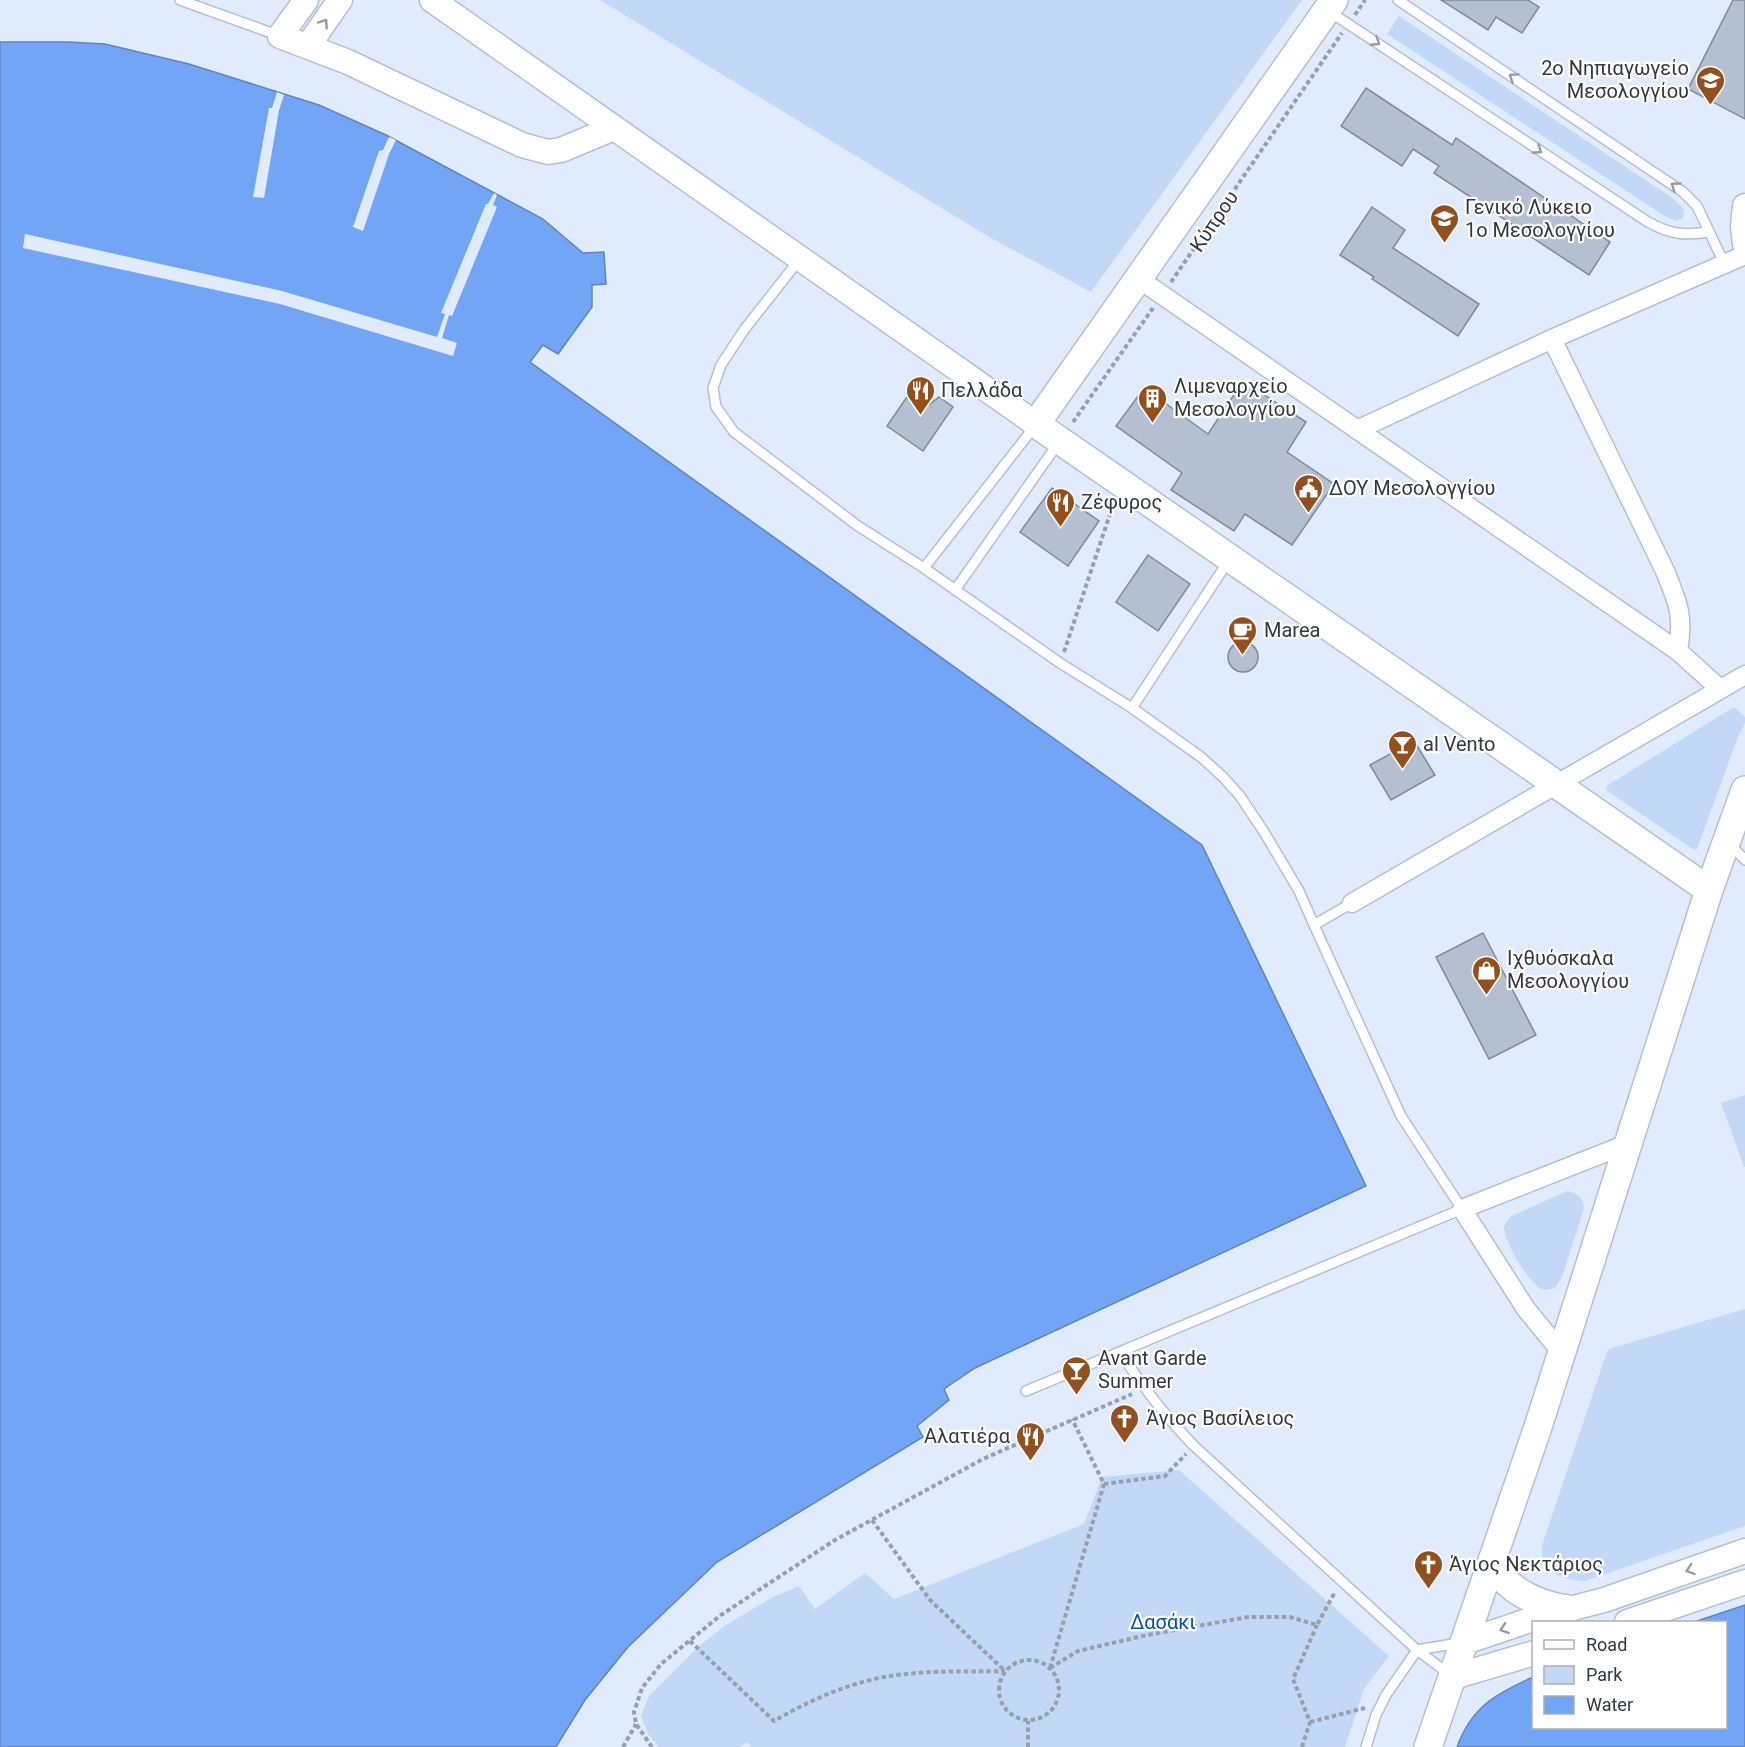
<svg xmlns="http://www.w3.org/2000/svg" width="1745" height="1747" font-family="Roboto,sans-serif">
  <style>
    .green { fill: #c3d8f6 }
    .water { fill: #72a5f5; stroke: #5f84be; stroke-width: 1.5 }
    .pier { fill: #e0ecfd }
    .building { fill: #b4c0d1; stroke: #7e8999; stroke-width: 1.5 }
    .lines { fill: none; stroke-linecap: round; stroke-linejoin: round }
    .service-casing { stroke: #b4c0d1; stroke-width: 12 }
    .minor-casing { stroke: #b4c0d1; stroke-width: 21 }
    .tertiary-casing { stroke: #b4c0d1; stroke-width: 27 }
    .secondary-casing { stroke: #b4c0d1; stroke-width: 30 }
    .path { stroke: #969fab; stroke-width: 4; stroke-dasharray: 4.5 3; stroke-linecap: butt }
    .service { stroke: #fff; stroke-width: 9 }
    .minor { stroke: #fff; stroke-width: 18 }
    .tertiary { stroke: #fff; stroke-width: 24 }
    .secondary { stroke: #fff; stroke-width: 27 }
    .oneway { stroke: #999b9e }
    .labels { text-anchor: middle; stroke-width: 4.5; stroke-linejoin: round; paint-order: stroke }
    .poi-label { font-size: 20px; fill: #33373e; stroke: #fff; text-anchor: start }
    .street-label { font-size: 20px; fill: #33373e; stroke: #fff }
    .park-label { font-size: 20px; fill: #0b4ea9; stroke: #fff }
  </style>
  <rect width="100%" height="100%" fill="#e0ecfd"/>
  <!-- green -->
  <path class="green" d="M600,0H1302L1091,292L989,237Z
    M1399,16L1674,199L1684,210L1683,218L1676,221L1663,215L1387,34Z
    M1734,707L1745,717V723L1738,737L1697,849L1694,850L1606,790L1608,785Z
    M1745,1095V1167H1744L1721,1103Z
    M1567,1191C1577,1193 1584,1198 1584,1209L1562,1277L1555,1288L1544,1290C1530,1286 1503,1241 1504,1226L1510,1217Z
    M1745,1309V1526L1585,1581C1572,1581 1553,1576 1545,1564C1542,1559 1542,1551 1542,1545L1608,1349Z
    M1179,1470L1389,1656L1364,1689L1345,1747H752L747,1742L740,1747H659L648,1734L641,1716L649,1696L698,1647L724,1626L773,1597L799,1586L815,1609L865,1573L894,1599L1084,1524L1102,1477Z"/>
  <!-- water -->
  <path class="water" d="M0,42H68L105,44L189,64L319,105L386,135L543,219L583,253L604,252L606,284L592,285V307L558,354L543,345L530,362L1202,845L1366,1186L975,1368L944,1389L949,1400L917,1426L923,1437L717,1562L628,1647L585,1700L556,1747H0Z
    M1745,1605V1747H1457C1472,1706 1496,1694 1533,1677L1534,1728H1726V1622H1694Z"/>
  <!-- pier -->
  <path class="pier" d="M277,92L284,95L279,110L264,198L253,197L269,108H272Z
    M389,137L396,140L389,154L363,231L353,227L379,151L383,150Z
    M494,193L497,195L493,205L497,207L452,316L449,315L442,338L457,343L453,356L280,304L23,248L25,234L282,291L437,337L445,314L441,313L486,204H488Z"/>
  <!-- building -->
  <path class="building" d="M1441,0H1528L1539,7L1522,33L1496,17L1488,30Z
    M1733,0H1745V119L1688,89Z
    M1366,88L1452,145L1456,138L1610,242L1589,275L1434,173L1439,166L1413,149L1402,166L1341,126Z
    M1372,207L1405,230L1393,248L1479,304L1458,336L1372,279L1374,277L1340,255Z
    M1243,381L1306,422L1287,452L1334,484L1292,545L1245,514L1234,531L1171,490L1182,473L1116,426L1144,388L1208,434Z
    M911,391L930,404L939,397L953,407L923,451L887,426Z
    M1052,488L1099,521L1068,566L1020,532Z
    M1148,555L1190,584L1158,631L1116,602Z
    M1228 657a15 15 0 1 1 30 0a15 15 0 1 1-30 0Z
    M1414,741L1435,775L1391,800L1370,765Z
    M1483,933L1536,1035L1489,1059L1436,957Z"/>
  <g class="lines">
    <defs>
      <path id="service" d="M180,0L280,36
        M1398,0L1683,192L1697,206L1724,263
        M1330,12L1648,222C1670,234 1683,236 1708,232
        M799,260L744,330L721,365L713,388L716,407L734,432L858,526L924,568L1060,663L1132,708L1201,757L1223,777L1240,796L1264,832L1299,891L1314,925
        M924,568L1035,426
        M955,590L1059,442
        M1132,708L1229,560
        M1729,843L1745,860
        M1120,1352C1142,1386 1165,1416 1193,1445L1417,1650L1449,1674
        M1026,1391L1462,1209L1401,1116L1314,925L1352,903
        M1417,1650L1459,1643
        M1366,1747L1376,1715L1386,1695L1417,1650"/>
      <path id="minor" d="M1139,279L1678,651L1720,689
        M1552,339L1665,571C1678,603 1684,615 1678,651
        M1357,430L1552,339L1745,255
        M1352,903L1745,675
        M1562,1353L1526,1309L1462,1209L1627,1144"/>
      <path id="tertiary" d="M306,0L280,36L348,62L522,145L548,152L561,150L614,128
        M432,0L1036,424
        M308,46L340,0
        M1745,206L1743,226L1745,244
        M1627,1622L1745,1582
        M1465,1642L1542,1616L1604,1600L1745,1551
        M1453,1677L1534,1653"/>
      <path id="secondary" d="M1334,0L1036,424L1709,890
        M1492,1560C1495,1566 1498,1572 1502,1577C1518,1596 1545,1606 1568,1609
        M1428,1747L1538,1427L1709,890L1745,790"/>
    </defs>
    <!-- service casing -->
    <use href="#service" class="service-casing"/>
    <!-- minor casing -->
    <use href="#minor" class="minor-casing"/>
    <!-- tertiary casing -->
    <use href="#tertiary" class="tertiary-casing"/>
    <!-- secondary casing -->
    <use href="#secondary" class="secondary-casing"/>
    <!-- path -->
    <path class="path" d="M1355,15L1365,0
      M1171,282L1342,33
      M1073,422L1153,308
      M1064,652L1113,505
      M1104,1484L1165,1476L1186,1454
      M872,1520L930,1600L1005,1671
      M690,1641L774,1721C810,1700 848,1683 890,1676C928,1670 967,1672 1005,1671
      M999 1690a30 30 0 1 1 60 0a30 30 0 1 1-60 0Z
      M1050,1668L1078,1651L1147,1635L1248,1617H1290L1317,1625L1335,1592
      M1050,1668L1104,1484L1072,1419
      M1310,1722L1365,1708
      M623,1747L636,1724
      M652,1747L636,1724L634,1712L642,1688L661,1664L721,1615L835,1540L983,1459L1132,1394
      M1028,1747V1721
      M1302,1747L1310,1722L1293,1679L1317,1625"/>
    <!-- service -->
    <use href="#service" class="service"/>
    <!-- minor -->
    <use href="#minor" class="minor"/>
    <!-- tertiary -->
    <use href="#tertiary" class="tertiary"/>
    <!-- secondary -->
    <use href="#secondary" class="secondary"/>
  </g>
  <!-- one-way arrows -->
  <defs><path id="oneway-chevron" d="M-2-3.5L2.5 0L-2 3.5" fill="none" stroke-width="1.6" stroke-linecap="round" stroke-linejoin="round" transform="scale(1.5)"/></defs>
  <g class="oneway">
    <use href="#oneway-chevron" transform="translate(324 23) rotate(-56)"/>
    <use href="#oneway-chevron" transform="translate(1376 42) rotate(33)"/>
    <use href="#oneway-chevron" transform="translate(1513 77) rotate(-146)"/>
    <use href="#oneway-chevron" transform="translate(1538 150) rotate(33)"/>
    <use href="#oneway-chevron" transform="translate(1675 186) rotate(-144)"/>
    <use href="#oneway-chevron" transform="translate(1690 1570) rotate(161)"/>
    <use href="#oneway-chevron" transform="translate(1504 1629) rotate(161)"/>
  </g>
  <!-- icons -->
  <defs>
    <symbol id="school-pin" viewBox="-11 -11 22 30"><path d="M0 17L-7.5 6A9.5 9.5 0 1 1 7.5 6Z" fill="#93501f" stroke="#fff"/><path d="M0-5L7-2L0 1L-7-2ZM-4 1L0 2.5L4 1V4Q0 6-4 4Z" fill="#fff"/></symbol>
    <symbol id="restaurant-pin" viewBox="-11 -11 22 30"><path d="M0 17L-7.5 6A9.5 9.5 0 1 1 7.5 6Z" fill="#93501f" stroke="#fff"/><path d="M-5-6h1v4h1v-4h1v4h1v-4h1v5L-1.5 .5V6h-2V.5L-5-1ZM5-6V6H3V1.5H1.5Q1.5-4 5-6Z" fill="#fff"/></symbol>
    <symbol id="building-pin" viewBox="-11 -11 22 30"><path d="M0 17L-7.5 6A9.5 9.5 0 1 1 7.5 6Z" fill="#93501f" stroke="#fff"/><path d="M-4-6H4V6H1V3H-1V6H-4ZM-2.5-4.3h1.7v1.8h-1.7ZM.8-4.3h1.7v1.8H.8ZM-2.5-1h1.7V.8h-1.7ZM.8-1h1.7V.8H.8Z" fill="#fff"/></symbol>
    <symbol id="civic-pin" viewBox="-11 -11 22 30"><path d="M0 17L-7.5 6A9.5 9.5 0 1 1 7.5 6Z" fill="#93501f" stroke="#fff"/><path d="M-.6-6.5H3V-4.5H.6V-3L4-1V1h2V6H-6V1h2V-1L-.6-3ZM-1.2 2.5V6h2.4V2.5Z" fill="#fff"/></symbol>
    <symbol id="cafe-pin" viewBox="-11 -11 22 30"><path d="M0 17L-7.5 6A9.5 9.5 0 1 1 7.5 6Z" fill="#93501f" stroke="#fff"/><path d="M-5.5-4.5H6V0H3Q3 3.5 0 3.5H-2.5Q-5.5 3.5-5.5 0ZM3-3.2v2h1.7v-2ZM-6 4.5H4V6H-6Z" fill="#fff"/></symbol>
    <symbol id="bar-pin" viewBox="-11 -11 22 30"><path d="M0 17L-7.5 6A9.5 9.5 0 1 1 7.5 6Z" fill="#93501f" stroke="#fff"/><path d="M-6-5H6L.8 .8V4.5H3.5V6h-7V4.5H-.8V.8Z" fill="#fff"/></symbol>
    <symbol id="shop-pin" viewBox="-11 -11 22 30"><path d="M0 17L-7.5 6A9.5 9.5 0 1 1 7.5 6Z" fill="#93501f" stroke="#fff"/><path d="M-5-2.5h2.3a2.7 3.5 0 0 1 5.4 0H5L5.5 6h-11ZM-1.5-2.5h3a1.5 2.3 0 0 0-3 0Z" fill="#fff"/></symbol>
    <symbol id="church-pin" viewBox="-11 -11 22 30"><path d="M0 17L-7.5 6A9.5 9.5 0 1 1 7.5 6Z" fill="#93501f" stroke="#fff"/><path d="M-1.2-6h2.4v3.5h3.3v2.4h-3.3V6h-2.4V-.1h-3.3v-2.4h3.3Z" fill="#fff"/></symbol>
  </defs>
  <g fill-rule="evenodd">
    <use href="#school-pin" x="1694" y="64" width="33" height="45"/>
    <use href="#school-pin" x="1428" y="202" width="33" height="45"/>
    <use href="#restaurant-pin" x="904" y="374" width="33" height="45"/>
    <use href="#building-pin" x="1136" y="382" width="33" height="45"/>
    <use href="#civic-pin" x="1292" y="472" width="33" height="45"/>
    <use href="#restaurant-pin" x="1044" y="486" width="33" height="45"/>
    <use href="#cafe-pin" x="1226" y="614" width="33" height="45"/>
    <use href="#bar-pin" x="1386" y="728" width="33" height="45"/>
    <use href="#shop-pin" x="1470" y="954" width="33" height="45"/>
    <use href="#bar-pin" x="1060" y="1354" width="33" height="45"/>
    <use href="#church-pin" x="1108" y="1402" width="33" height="45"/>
    <use href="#restaurant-pin" x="1014" y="1420" width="33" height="45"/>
    <use href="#church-pin" x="1412" y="1548" width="33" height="45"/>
  </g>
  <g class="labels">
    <!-- poi labels -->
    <g class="poi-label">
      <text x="1689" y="75" text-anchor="end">2ο Νηπιαγωγείο<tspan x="1689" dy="23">Μεσολογγίου</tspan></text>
      <text x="1465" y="214">Γενικό Λύκειο<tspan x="1465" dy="23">1ο Μεσολογγίου</tspan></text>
      <text x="1174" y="393">Λιμεναρχείο<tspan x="1174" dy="23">Μεσολογγίου</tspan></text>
      <text x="941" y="397">Πελλάδα</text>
      <text x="1329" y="495">ΔΟΥ Μεσολογγίου</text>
      <text x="1081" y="509">Ζέφυρος</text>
      <text x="1264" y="637">Marea</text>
      <text x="1423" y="751">al Vento</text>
      <text x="1507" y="965">Ιχθυόσκαλα<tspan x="1507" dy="23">Μεσολογγίου</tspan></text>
      <text x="1098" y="1365">Avant Garde<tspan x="1098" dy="23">Summer</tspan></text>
      <text x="1146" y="1425">Άγιος Βασίλειος</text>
      <text x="1010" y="1443" text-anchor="end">Αλατιέρα</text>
      <text x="1449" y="1571">Άγιος Νεκτάριος</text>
    </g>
    <!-- street labels -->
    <g class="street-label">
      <text transform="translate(1214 221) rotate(-56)" y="7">Κύπρου</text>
    </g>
    <!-- park labels -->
    <g class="park-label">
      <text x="1163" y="1629">Δασάκι</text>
    </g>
  </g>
  <!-- legend -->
  <rect x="1532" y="1621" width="195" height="108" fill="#ffffff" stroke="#adafb2" stroke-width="1.5"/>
  <rect x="1544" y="1640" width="30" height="9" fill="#ffffff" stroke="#adafb2" stroke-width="1.5"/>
  <text x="1586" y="1651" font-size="18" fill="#33373e">Road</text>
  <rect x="1544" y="1666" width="30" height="18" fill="#c3d8f6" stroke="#adafb2" stroke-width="1.5"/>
  <text x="1586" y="1681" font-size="18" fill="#33373e">Park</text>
  <rect x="1544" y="1696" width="30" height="18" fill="#72a5f5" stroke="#adafb2" stroke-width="1.5"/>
  <text x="1586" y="1711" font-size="18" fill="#33373e">Water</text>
</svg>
